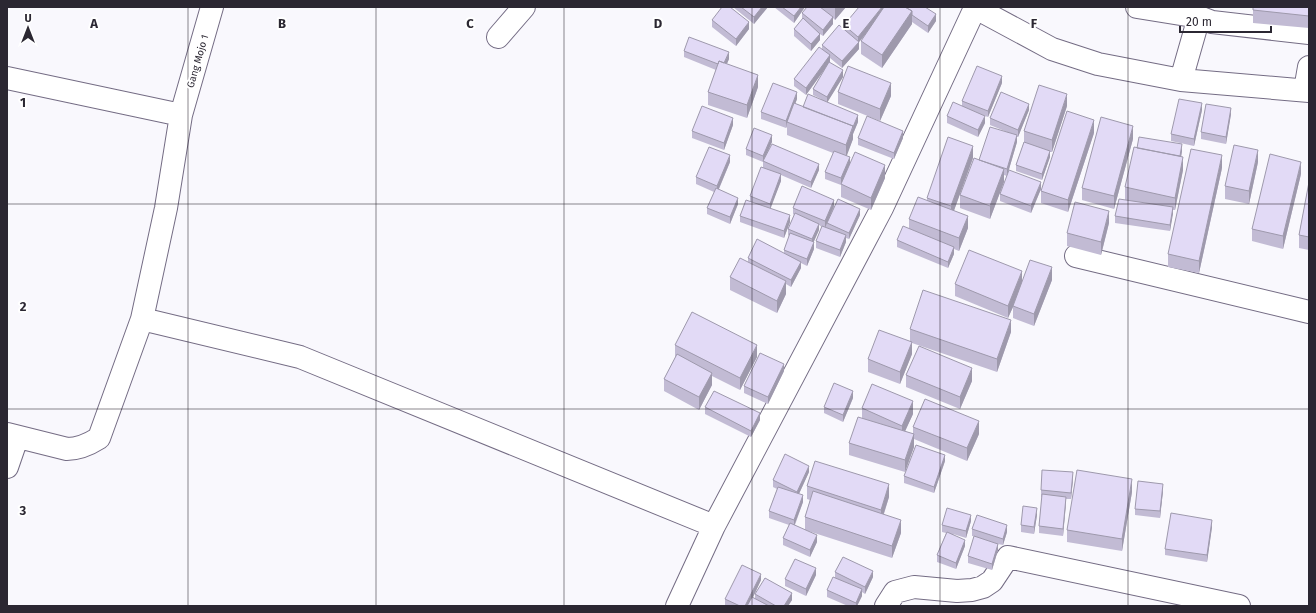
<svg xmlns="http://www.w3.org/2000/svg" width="1316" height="613" font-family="'Fira Sans',sans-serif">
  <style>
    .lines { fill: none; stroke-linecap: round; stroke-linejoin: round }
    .minor-casing { stroke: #746c84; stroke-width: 24 }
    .minor { stroke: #fff; stroke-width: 22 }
    .wall { fill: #c2bbd4 }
    .shaded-wall { fill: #9e99ac }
    .building { fill: #e2daf6; stroke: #9e99ac }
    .grid { fill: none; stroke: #2b2732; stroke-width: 1; stroke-opacity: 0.55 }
    .labels { text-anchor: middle; stroke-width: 4; stroke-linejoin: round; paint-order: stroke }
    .street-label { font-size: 10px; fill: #2b2732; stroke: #fff }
    .grid-label { font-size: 13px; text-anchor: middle; font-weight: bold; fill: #2b2732; stroke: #fff; stroke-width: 4; stroke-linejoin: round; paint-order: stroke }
  </style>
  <rect width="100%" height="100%" fill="#f9f8fd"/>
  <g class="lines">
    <defs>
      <path id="minor" d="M974,7L1052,49L1098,64L1181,80L1309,91
        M1137,7L1199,17L1212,22L1309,33
        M498,37L524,7
        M7,78L181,115
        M1181,80L1199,17
        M1305,90L1309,67
        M1076,256L1309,312
        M142,319L300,357L714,526
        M7,434L67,449C79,449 88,445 99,438L142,319L166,208L181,115L212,7
        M7,467L17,438
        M677,606L714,526L882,208L975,8
        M886,606L895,592L914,587L957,591L972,590L983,587L992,581L1008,557L1239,606"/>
    </defs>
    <!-- minor casing -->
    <use href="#minor" class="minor-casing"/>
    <!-- minor -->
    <use href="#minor" class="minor"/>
  </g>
  <!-- wall -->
  <path class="wall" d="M733,7H768L754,24Z
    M774,7H805L794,23Z
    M807,7H846L835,20L833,18V24L823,36L820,34V40L811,51L794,36V29L802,20V13Z
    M925,7L936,21L928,33L912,22V24L882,68L861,54V41L868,32L859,42V49L842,68L830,58V63L843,77L827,102L858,122L853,134V139L846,156L850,164L885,178L871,210L841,197V185L825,179V172L833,153L787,135V127L786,128L761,119V112L797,99L795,104L803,107L821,99L813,95V89L826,67L806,95L794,86V79L822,49V45L844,29V25Z
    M1309,7V28L1253,23V10Z
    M712,20L749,29L736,46L712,27Z
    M684,51L729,59L727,64L758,87L747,118L708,105V92L716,70L684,57Z
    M1002,83L988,117L982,115L985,123L978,137L947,123V116L962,106V101Z
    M838,92L891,96L880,121L838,104Z
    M1067,106L1052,152H1050V157L1042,180L1016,171V165L1024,142V131Z
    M1029,110L1018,137H1017V142L1007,176L1004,175V182L990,219L960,208V195L979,160L1007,132L990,125V118Z
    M1202,110L1194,146L1171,141V134Z
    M1231,114L1226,144L1201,139V132Z
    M733,125L724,150L692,138V131Z
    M1094,133L1068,212L1041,203V191Z
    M858,138H903L894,159L858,145Z
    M1133,139L1114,209L1082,200V188Z
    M772,142L763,162L746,155V149Z
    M1137,148L1182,151L1181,157L1183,170L1175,210H1173L1170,231L1115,223V216L1125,200V187Z
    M973,158L954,210L968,228L959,251L954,249V254L948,268L897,247V240L909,228V219L927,200V198Z
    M763,161L819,170L811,188L781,175V181L770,208L790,222L784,238L740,222V216L750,201V196L763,168Z
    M730,162L719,189L738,204L730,224L707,214V208L714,192L696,184V177Z
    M1258,162L1249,204L1225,199V186Z
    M1222,168L1199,273L1168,267V254Z
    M1301,174L1283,249L1252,241V229Z
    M1309,182V250L1299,248V235Z
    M1041,189L1031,213L1000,201V194Z
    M834,206L860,215L849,239L846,238V242L840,257L816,248V241L822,227L819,225V230L813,242L814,249L807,266L801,263V268L791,287L786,284V294L777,313L730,290V277L748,262V258L784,253V250L789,236L788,235V229L794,215L793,214V208Z
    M1109,223L1101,255L1067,246V233Z
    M1052,280L1034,326L1013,318V307L1008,318L955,296V284Z
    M910,329L1011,332L997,372L912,343V354L900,384L868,372V359L910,341Z
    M675,345L757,357L740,390L712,376V385L699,410L664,391V379L675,358Z
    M784,371L768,404L744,393V386Z
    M906,375L972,381L960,409L906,387Z
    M853,398L843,422L824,413V407Z
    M705,407L760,420L751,437L705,414Z
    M862,408L913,414L905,431L913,434V427L979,434L967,461L914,439V447L905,472L849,455V443L862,418Z
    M945,461L934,493L904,483V476Z
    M809,472L799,494L803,502L795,525L817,542L810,557L783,545V538L789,525L769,518V511L777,489L773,487V480Z
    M1073,479L1071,499H1066L1063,536L1039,533V526L1042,497H1041V490Z
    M807,486L889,497L884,514L901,533L892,558L805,530V517L810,500L807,499Z
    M1163,491L1160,518L1135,515V509Z
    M1132,492L1122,551L1067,542V530Z
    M1037,515L1034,534L1021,532V525Z
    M971,521L966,538L953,534L965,546L956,569L937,562V555L946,533L942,532V525Z
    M1212,527L1207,562L1165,555V549Z
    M972,529L1007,532L1003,545L998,544V550L992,570L968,563V556L974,536H972Z
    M835,572L873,577L865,594L862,592V596L857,606H848L827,597V590L835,578Z
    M816,575L806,596L785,586V579Z
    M761,580L753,597L755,599V594L792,600L788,606H725V599Z"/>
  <!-- shaded-wall -->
  <path class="shaded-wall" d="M762,7H768L754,24V17Z
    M801,7H805L794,23V16Z
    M835,7H846L835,20Z
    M882,7H888L859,42V49L842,68V61L858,43V37Z
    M912,11V24L882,68V55Z
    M936,14V21L928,33V26Z
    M833,17V24L823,36V30Z
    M749,22V29L736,46V39Z
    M820,34V40L811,51V44Z
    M729,52V59L723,72V66Z
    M830,55V62L806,95V88Z
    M843,70V77L827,103V97Z
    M758,75V87L747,118V105Z
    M1002,76V83L988,117V111Z
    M891,83V96L880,121V109Z
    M797,92V99L788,123L787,122L786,128V121Z
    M1067,94V106L1052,152V140Z
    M1202,103V110L1194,146V139Z
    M1029,104V110L1018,137V130Z
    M1231,108V114L1226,144V137Z
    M858,115V122L853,134V139L846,158V145Z
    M985,116V123L978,137V130Z
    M733,118V125L724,150V143Z
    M1094,120V133L1068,212V200Z
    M1133,126V139L1114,209V196Z
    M903,131V138L894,159V153Z
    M772,135V142L763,162V156Z
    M1017,135V142L1007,176V169Z
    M1182,144V151L1180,163V156Z
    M973,146V158L951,219V206Z
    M1258,150V162L1249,204V191Z
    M1050,151V157L1042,180V174Z
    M730,155V162L717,193V186Z
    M1222,155V168L1199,273V261Z
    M850,157V164L841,185V178Z
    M1183,157V170L1175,210V198Z
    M1301,162V174L1283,249V236Z
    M819,164V170L811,188V182Z
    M885,165V178L871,210V198Z
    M1004,169V182L990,219V206Z
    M781,174V181L770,210V204Z
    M1041,182V189L1031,213V206Z
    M738,198V204L730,224V217Z
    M834,200V206L825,228V221Z
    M1173,207V214L1170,231V225Z
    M860,209V215L849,239V233Z
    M1109,211V223L1101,255V242Z
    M790,215V222L784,238V231Z
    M968,216V228L959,251V238Z
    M819,224V230L812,246V239Z
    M846,235V242L840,257V250Z
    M814,242V249L807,266V259Z
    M954,247V254L948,268V262Z
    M801,262V268L791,287V280Z
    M1052,267V280L1034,326V314Z
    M1022,271V284L1013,306V307L1008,318V306Z
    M786,281V294L777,313V301Z
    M1011,320V332L997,372V359Z
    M912,342V354L900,384V372Z
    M757,345V357L740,390V378Z
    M784,364V371L768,404V397Z
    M972,368V381L960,409V397Z
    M712,373V385L699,410V397Z
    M853,391V398L843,422V415Z
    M913,401V414L902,438V426Z
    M760,413V420L751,437V431Z
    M979,421V434L967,461V448Z
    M914,434V447L905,472V460Z
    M945,455V461L934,493V487Z
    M809,466V472L797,498V492Z
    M1073,472V479L1071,499V493Z
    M1132,479V492L1122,551V539Z
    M889,484V497L881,522V510Z
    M1163,484V491L1160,518V511Z
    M803,495V502L794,526V520Z
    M1066,497V504L1063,536V529Z
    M1037,508V515L1034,534V527Z
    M971,515V521L966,538V531Z
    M901,520V533L892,558V546Z
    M1212,520V527L1207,562V555Z
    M1007,525V532L1003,545V539Z
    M817,535V542L810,557V550Z
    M965,540V546L956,569V563Z
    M998,544V550L992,570V564Z
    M816,568V575L806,596V589Z
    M873,571V577L865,594V587Z
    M761,574V580L749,606H745Z
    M862,589V596L857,606H856V603Z
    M792,593V600L788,606H784Z"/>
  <!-- building -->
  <path class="building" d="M722,7H730L749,22L736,39L712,20Z
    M741,7H762L754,17Z
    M782,7H801L794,16Z
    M807,7H820L833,17L823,30L802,13Z
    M859,7H882L858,37L844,25Z
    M884,7H905L912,11L882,55L861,41Z
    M905,7H925L936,14L928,26L912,15V11Z
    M1253,7H1309V16L1253,10Z
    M803,18L820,34L811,44L794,29Z
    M839,25L859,42L842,61L822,45Z
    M689,37L729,52L724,63L719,61L718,64L684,51Z
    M819,47L830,55L806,88L794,79Z
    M719,61L758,75L747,105L708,92Z
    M829,62L843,70L827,97L813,89Z
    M848,66L891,83L880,109L838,92Z
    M977,66L1002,76L988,111L962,101Z
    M773,83L797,92L786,121L761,112Z
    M1039,85L1067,94L1052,140L1024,131Z
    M1001,92L1029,104L1018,130L990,118Z
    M808,94L858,115L853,127V126L803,107Z
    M1179,99L1202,103L1194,139L1171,134Z
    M953,102L985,116L978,130L947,116Z
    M794,103L853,126L846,145L787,122Z
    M1206,104L1231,108L1226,137L1201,132Z
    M702,106L733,118L724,143L692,131Z
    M1067,111L1094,120L1068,200L1041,191Z
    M867,116L903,131L894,153L858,138Z
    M1101,117L1133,126L1114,196L1082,188Z
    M990,127L1017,135L1007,169L979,160Z
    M754,128L772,135L763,156L746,149Z
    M948,137L973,146L951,206L927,198Z
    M1139,137L1182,144L1180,156L1137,148Z
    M1024,142L1050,151L1042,174L1016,165Z
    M772,144L819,164L811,182L763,161Z
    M1234,145L1258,150L1249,191L1225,186Z
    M709,147L730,155L717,186L696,177Z
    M1134,147L1183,157L1175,198L1125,187Z
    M1191,149L1222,155L1199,261L1168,254Z
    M834,151L850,157L841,178L825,172Z
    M855,152L885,165L871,198L841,184Z
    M1270,154L1301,162L1283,236L1252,229Z
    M974,158L1004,169L990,206L960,195Z
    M761,167L781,174L770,204L750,196Z
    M1009,170L1041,182L1031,206L1000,194Z
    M1309,182V237L1299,235Z
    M802,186L834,200L825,221L793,208Z
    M716,188L738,198L730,217L707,208Z
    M918,197L968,216L959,238L909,219Z
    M838,199L860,209L849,233L827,223Z
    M1119,199L1173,207L1170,225L1115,216Z
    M746,200L790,215L784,231L740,216Z
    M1075,202L1109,211L1101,242L1067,233Z
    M795,213L819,224L812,239L788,229Z
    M822,226L846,235L840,250L816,241Z
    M903,226L954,247L948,262L897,240Z
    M790,233L814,242L807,259L784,250Z
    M757,239L801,262L791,280L748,258Z
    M969,250L1022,271L1008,306L955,284Z
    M740,258L786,281L777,301L730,277Z
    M1030,260L1052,267L1034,314L1013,306Z
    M923,290L1011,320L997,359L910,329Z
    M692,312L757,345L740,378L675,345Z
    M879,330L912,342L900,372L868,359Z
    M919,346L972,368L960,397L906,375Z
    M760,353L784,364L768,397L744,386Z
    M677,354L712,373L699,397L664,379Z
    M834,383L853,391L843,415L824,407Z
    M872,384L913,401L902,426L862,408Z
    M714,391L760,413L751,431L705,407Z
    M925,399L979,421L967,448L913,427Z
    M858,417L914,434L905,460L849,443Z
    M916,445L945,455L934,487L904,476Z
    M785,454L809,466L797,492L773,480Z
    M815,461L889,484L881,510L807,486Z
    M1042,470L1073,472L1071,493L1041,490Z
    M1077,470L1132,479L1122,539L1067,530Z
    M1138,481L1163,484L1160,511L1135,509Z
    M778,487L803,495L794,520L769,511Z
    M813,491L901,520L892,546L805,517Z
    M1042,494L1066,497L1063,529L1039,526Z
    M1023,506L1037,508L1034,527L1021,525Z
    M947,508L971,515L966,531L942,525Z
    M1171,513L1212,520L1207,555L1165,549Z
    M977,515L1007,525L1003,539L972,529Z
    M790,523L817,535L810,550L783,538Z
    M947,532L965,540L956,563L937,555Z
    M974,536L998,544L992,564L968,556Z
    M843,557L873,571L865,587L835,572Z
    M795,559L816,568L806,589L785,579Z
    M742,565L761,574L745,606H740L725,599Z
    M833,577L862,589L856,603L827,590Z
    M765,578L792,593L784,606H776L755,594Z
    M752,597L769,606H747Z"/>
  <!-- grid -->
  <path class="grid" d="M188,7V606M376,7V606M564,7V606M752,7V606M940,7V606M1128,7V606M7,204H1309M7,409H1309"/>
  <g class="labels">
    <!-- street labels -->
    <g class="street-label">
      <text transform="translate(197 61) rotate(-74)" y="4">Gang Mojo 1</text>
    </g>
  </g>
  <g class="grid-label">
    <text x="94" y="28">A</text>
    <text x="282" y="28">B</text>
    <text x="470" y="28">C</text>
    <text x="658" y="28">D</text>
    <text x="846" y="28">E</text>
    <text x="1034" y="28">F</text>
    <text x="23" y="107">1</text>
    <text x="23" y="311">2</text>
    <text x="23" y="515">3</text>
  </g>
  <!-- border -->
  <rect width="1316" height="613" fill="none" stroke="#2b2732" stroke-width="16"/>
  <!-- north arrow -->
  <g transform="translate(28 28)" stroke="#ffffff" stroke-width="3" paint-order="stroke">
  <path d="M0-3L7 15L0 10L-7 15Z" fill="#2b2732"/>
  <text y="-6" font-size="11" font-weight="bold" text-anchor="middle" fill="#2b2732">U</text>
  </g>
  <!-- scale -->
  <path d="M1180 26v6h91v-6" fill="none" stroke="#2b2732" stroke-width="2"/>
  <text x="1186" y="26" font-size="12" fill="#2b2732" stroke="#ffffff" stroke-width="3" paint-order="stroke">20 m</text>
</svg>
